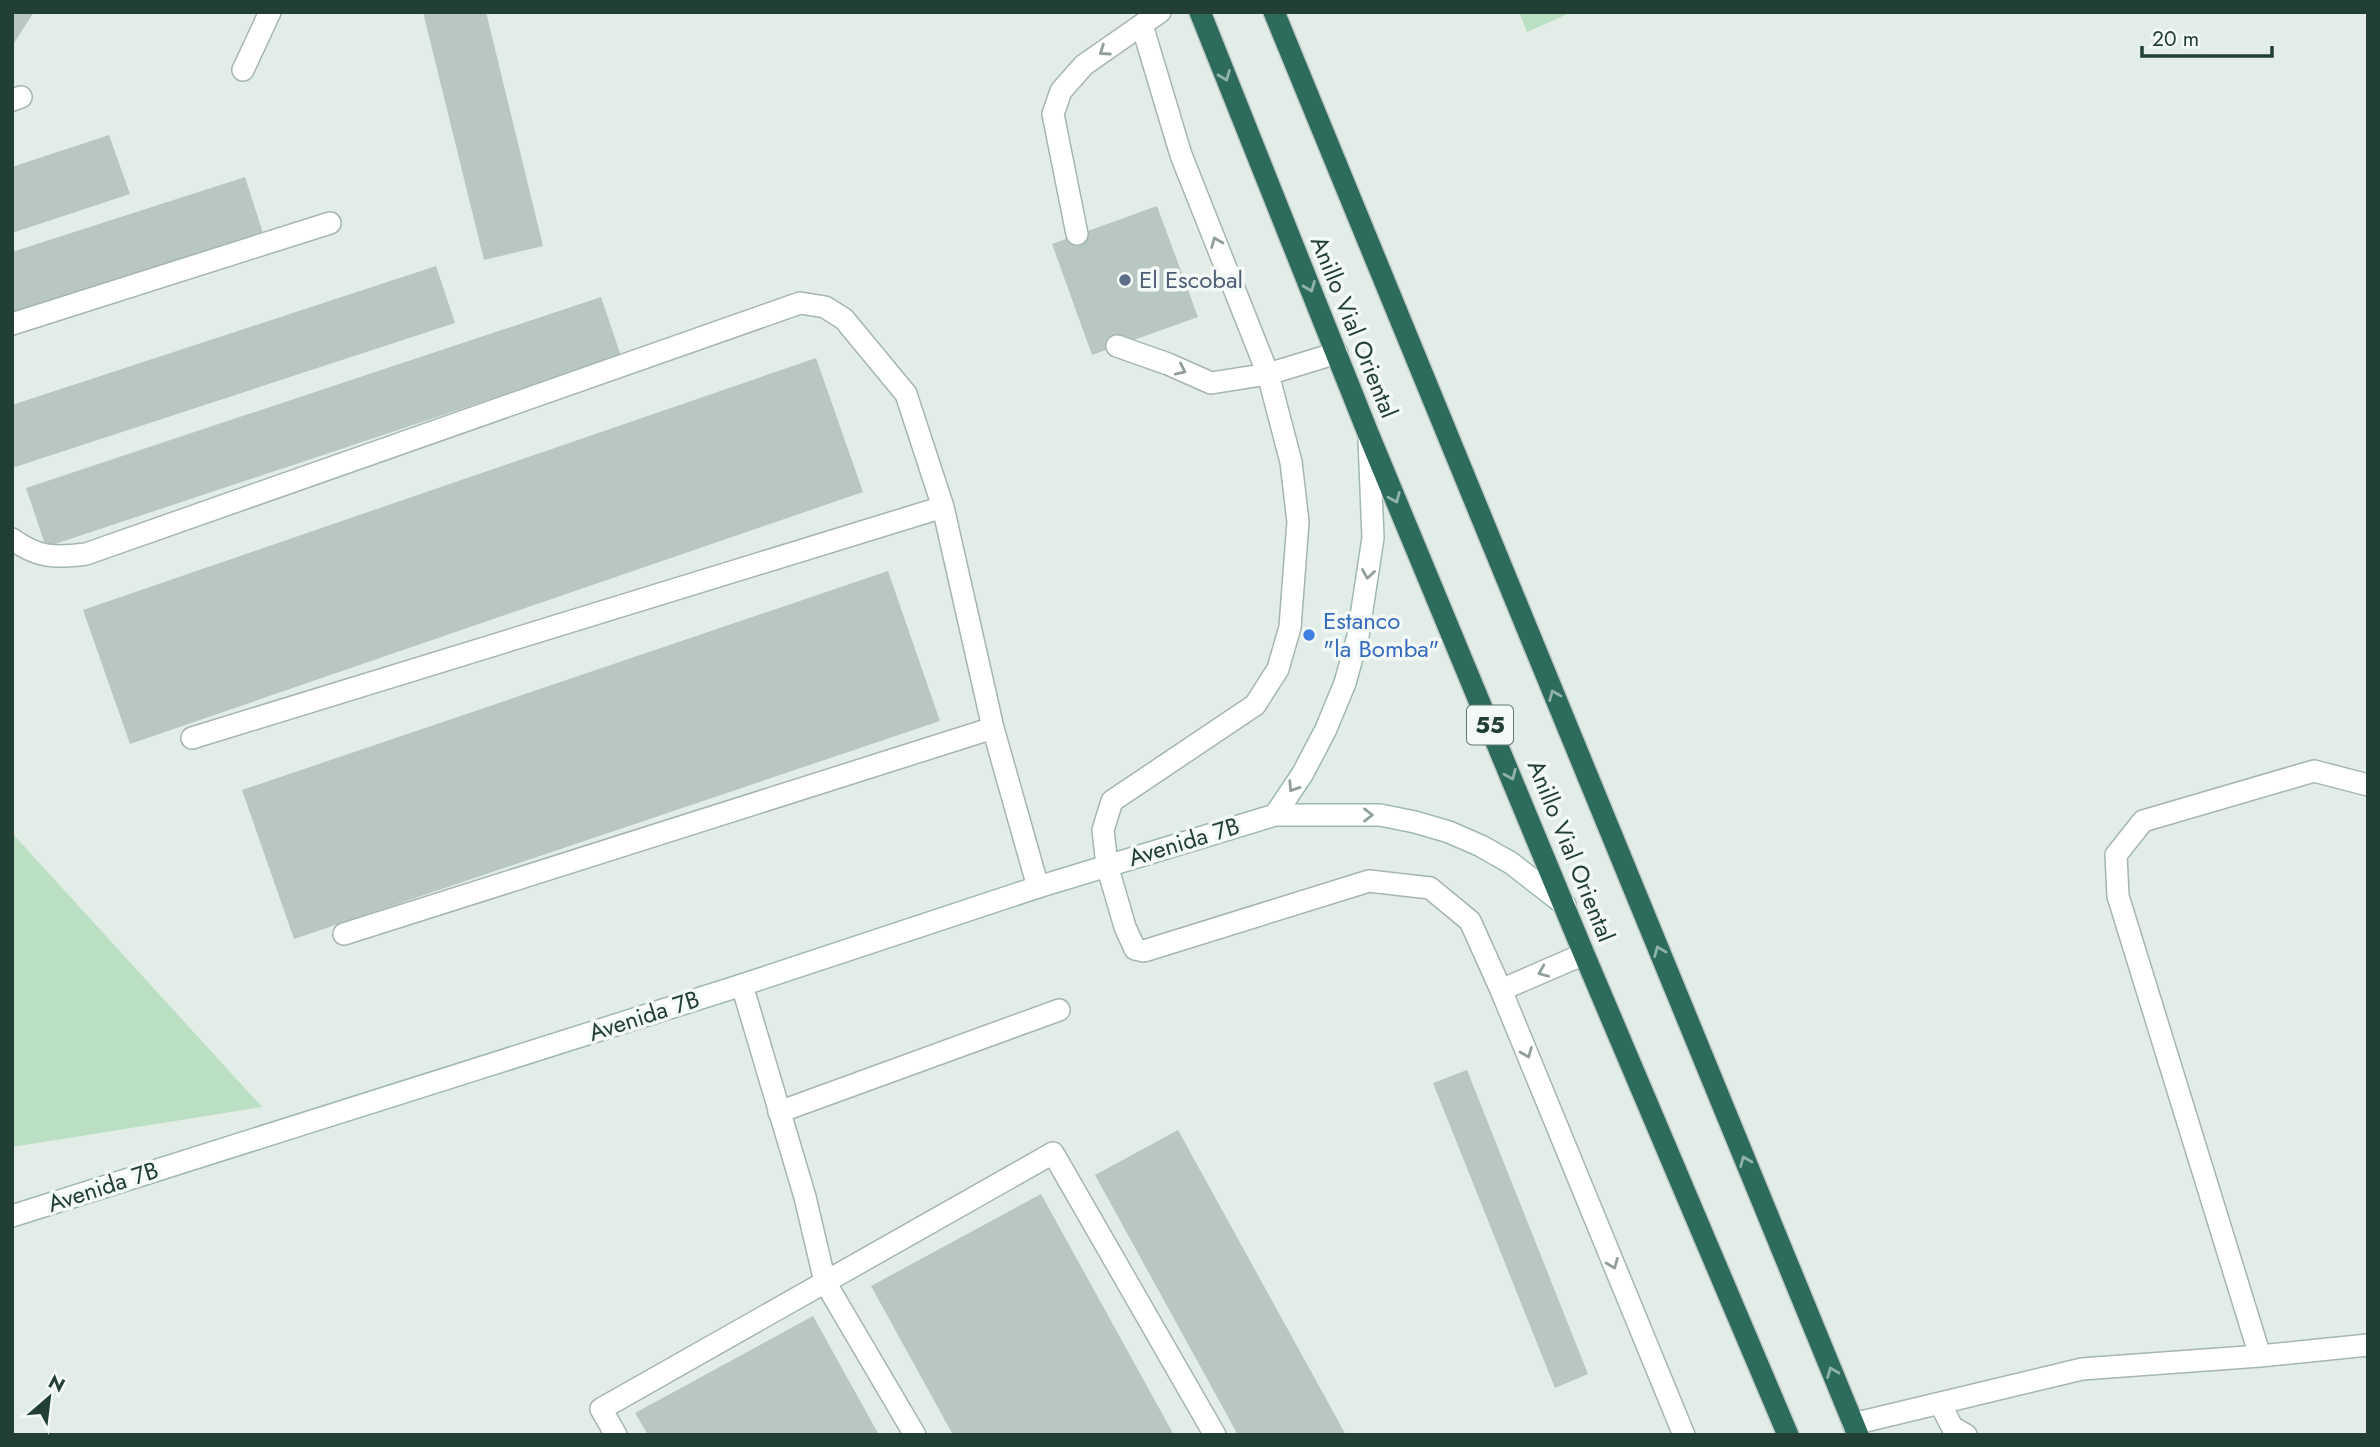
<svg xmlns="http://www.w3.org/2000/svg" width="2380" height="1447" font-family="Jost,sans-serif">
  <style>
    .green { fill: #bbdfc3 }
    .building { fill: #b8c8c1 }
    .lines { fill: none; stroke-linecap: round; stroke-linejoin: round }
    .lane-casing { stroke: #a5b5af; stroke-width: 24 }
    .street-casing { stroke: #a5b5af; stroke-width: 24 }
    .secondary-casing { stroke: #a0b9af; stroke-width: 24 }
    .highway-casing { stroke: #c1c9c7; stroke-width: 24 }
    .lane { stroke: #fff; stroke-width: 21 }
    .street { stroke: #fff; stroke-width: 21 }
    .secondary { stroke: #fff; stroke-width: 21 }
    .highway { stroke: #2d6c5c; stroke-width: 21 }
    .oneway { stroke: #909f9a }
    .oneway2 { stroke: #90b2a9 }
    .service-dot { fill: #5c6f8a; stroke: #f3f9f6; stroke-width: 2.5 }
    .shop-dot { fill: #3f7fe0; stroke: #f3f9f6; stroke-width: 2.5 }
    .labels { text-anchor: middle; stroke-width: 7; stroke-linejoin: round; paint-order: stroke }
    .shield { fill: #f3f9f6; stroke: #617770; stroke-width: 2 }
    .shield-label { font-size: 23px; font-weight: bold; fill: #223f36 }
    .service-label { font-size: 24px; fill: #4e5e75; stroke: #f3f9f6; text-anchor: start }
    .street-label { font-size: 24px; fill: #223f36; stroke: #f3f9f6 }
    .shop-label { font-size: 24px; fill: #366cbe; stroke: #f3f9f6; text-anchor: start }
  </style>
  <rect width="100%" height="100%" fill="#e2ede8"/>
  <!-- green -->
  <path class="green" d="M1519,12H1572L1527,32Z
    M12,833L262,1107L12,1147Z"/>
  <!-- building -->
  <path class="building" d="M12,12H34L12,46Z
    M423,12H486L543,246L484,260Z
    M109,135L130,194L12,233V167Z
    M245,177L263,233L12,314V252Z
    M1157,206L1198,317L1092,355L1052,244Z
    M436,266L455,323L12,468V405Z
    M601,297L621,356L46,547L26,488Z
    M816,358L863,492L130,744L83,610Z
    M888,571L940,721L294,939L242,790Z
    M1467,1070L1588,1374L1555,1388L1433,1083Z
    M1178,1130L1346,1435H1238L1095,1175Z
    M1041,1194L1174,1435H953L871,1286Z
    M813,1316L879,1435H648L635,1413Z"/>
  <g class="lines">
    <defs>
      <path id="lane" d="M1142,25L1181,155L1268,374L1291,462L1298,522L1290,627L1278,669L1255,705L1112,801L1103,830L1107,865L1125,927L1135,949L1144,951L1369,881L1430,888L1470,921L1501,990L1684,1435
        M243,70L270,12
        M1077,234L1053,114L1061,91L1084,65L1160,12
        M1117,346L1168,364L1211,383L1268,374L1337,353
        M1501,990L1584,954
        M779,1112L1059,1010
        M2260,1356L2118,896L2116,855L2143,821L2314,771L2368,785
        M1940,1403L1952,1427L1966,1435
        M1853,1424L2082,1369L2260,1356L2368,1345"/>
      <path id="street" d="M12,100L21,97
        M12,324L330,223
        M12,539C38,558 55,558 86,554L800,303L825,307L844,319L906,394L943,507L993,728L1038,887
        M192,738L943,507
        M344,934L993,728
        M742,985L805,1197L825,1282L915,1435
        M616,1435L601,1409L1053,1153L1215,1435"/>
      <path id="secondary" d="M1275,815L1303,773L1326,729L1345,683L1358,636L1373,538L1369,439
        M12,1216L742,985L1038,887L1275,815H1380L1415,822L1449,832L1481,846L1511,863L1565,905"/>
      <path id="highway" d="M1200,12L1368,433L1584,954L1788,1435
        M1274,12L1858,1435"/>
    </defs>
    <!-- lane casing -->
    <use href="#lane" class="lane-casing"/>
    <!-- street casing -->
    <use href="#street" class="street-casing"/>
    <!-- secondary casing -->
    <use href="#secondary" class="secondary-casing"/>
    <!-- highway casing -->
    <use href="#highway" class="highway-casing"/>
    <!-- lane -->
    <use href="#lane" class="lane"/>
    <!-- street -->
    <use href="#street" class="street"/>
    <!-- secondary -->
    <use href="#secondary" class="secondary"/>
    <!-- highway -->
    <use href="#highway" class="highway"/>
  </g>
  <!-- one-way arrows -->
  <defs><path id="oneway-chevron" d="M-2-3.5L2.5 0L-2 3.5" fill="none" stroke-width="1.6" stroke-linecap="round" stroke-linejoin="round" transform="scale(1.75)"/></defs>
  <g class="oneway">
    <use href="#oneway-chevron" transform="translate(1104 51) rotate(145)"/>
    <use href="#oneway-chevron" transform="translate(1216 242) rotate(-112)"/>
    <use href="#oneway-chevron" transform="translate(1181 370) rotate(25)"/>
    <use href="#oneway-chevron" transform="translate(1368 574) rotate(99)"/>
    <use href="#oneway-chevron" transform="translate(1293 787) rotate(123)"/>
    <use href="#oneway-chevron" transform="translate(1368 815)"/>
    <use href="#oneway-chevron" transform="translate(1543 972) rotate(157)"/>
    <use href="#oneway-chevron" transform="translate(1527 1053) rotate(68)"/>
    <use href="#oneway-chevron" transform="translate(1613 1264) rotate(68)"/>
  </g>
  <g class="oneway2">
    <use href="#oneway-chevron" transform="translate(1225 76) rotate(68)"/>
    <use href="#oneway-chevron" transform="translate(1310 287) rotate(68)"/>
    <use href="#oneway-chevron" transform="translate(1395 498) rotate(67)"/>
    <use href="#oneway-chevron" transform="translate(1554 695) rotate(-112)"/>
    <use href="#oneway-chevron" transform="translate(1511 775) rotate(67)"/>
    <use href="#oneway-chevron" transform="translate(1659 951) rotate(-112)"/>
    <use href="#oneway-chevron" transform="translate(1745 1161) rotate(-112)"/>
    <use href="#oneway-chevron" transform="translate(1832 1372) rotate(-112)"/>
  </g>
  <!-- markers -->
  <circle class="service-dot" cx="1125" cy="280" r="7"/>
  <circle class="shop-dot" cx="1309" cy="635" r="7"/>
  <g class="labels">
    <!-- shield labels -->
    <rect class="shield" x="1467" y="705.5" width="46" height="39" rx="5"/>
    <g class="shield-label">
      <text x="1490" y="733">55</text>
    </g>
    <!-- service labels -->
    <g class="service-label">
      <text x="1139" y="288">El Escobal</text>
    </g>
    <!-- street labels -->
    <g class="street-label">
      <text transform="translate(1354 327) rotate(68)" y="8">Anillo Vial Oriental</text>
      <text transform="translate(1184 842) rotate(-17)" y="8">Avenida 7B</text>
      <text transform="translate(1571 851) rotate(68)" y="8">Anillo Vial Oriental</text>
      <text transform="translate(644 1016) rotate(-18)" y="8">Avenida 7B</text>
      <text transform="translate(103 1187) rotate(-18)" y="8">Avenida 7B</text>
    </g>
    <!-- shop labels -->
    <g class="shop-label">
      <text x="1323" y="629">Estanco<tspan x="1323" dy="28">"la Bomba"</tspan></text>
    </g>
  </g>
  <!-- border -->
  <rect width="2380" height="1447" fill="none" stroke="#223f36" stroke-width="28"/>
  <!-- north arrow -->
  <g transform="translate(49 1398) rotate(28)" stroke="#f3f9f6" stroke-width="5" paint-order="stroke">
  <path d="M0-5L12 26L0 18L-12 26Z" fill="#223f36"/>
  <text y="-10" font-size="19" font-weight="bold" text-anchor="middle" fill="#223f36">N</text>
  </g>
  <!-- scale -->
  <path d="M2142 46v10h130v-10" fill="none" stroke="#223f36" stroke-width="3.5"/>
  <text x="2152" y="46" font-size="21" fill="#223f36" stroke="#f3f9f6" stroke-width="5" paint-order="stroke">20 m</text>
</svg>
